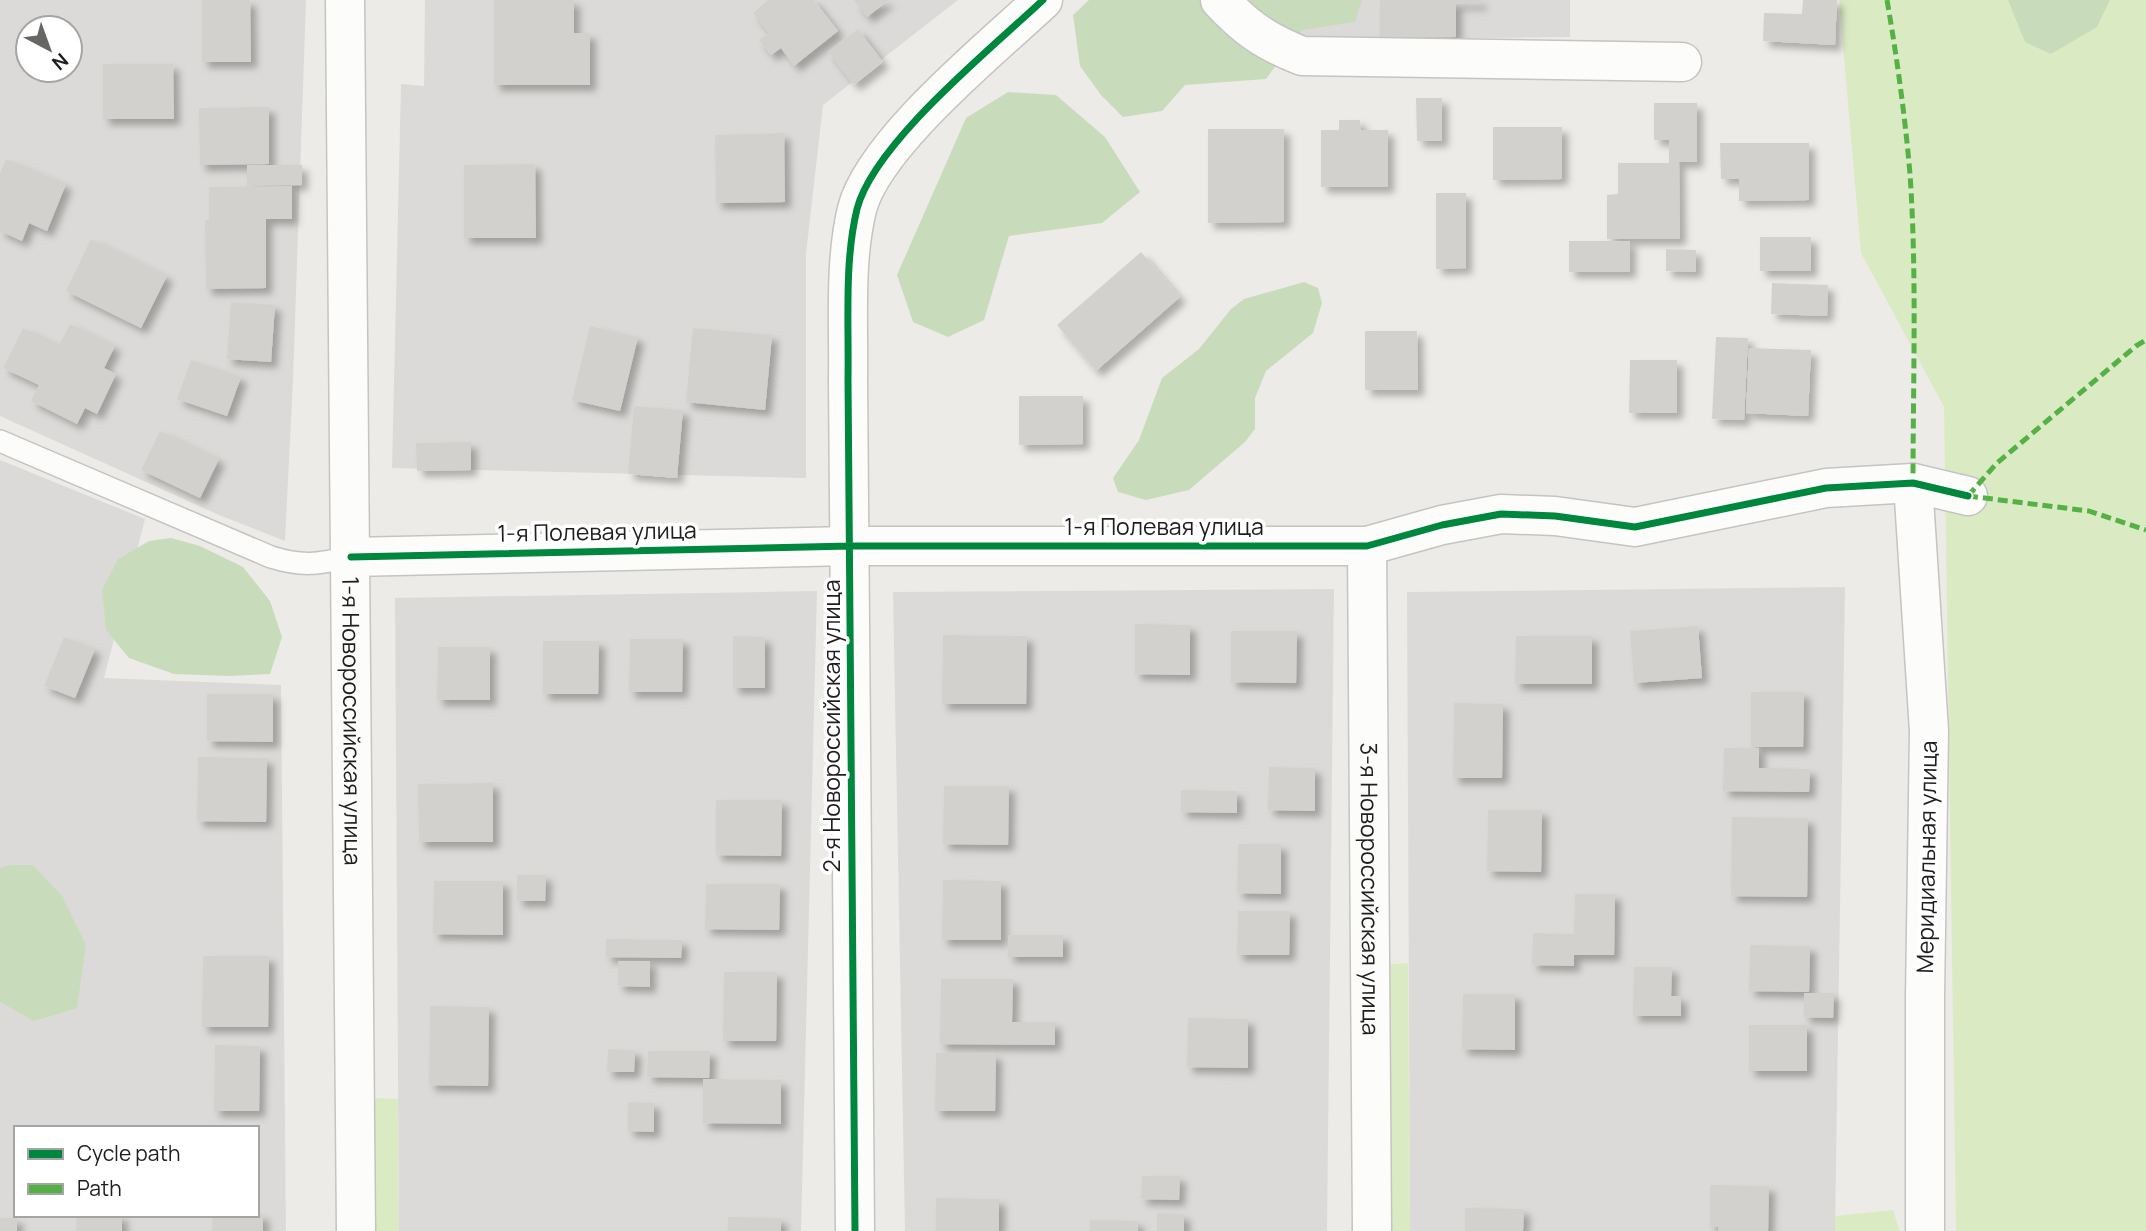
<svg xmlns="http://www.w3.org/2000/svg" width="2146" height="1231" font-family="Manrope,sans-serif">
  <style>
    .residential { fill: #dcdad8; fill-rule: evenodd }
    .grass { fill: #daebc4 }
    .forest { fill: #c8dcbc }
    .building { fill: #d3d1ce; filter: url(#shadow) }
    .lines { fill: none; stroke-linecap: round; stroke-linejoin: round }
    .service-casing { stroke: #c5c4c3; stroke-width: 24 }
    .minor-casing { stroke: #c5c4c3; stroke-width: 41 }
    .service { stroke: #fcfcfb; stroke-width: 21 }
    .minor { stroke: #fcfcfb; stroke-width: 38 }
    .quiet { stroke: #55b145; stroke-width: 5; stroke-dasharray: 10 5; stroke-linecap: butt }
    .cycleway-casing { stroke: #fff; stroke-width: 11 }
    .cycleway { stroke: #00873e; stroke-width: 7 }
    .labels { text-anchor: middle; stroke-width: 7; stroke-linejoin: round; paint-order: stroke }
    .street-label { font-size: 23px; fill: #1e1e1e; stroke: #fff }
  </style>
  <defs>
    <filter id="shadow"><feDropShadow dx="6" dy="6" stdDeviation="3.5" flood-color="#0004"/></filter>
  </defs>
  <rect width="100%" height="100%" fill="#edebe7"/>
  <!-- residential -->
  <path class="residential" d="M0,0H306L293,380L285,541L219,515L0,416ZM28,28H70V70H28Z
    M425,0H958L823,105L806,254V478L392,468L401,84L424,86Z
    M1262,0H1570V37L1291,40Z
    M0,460L145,519L104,678L281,685L286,1231H0ZM16,1128H257V1215H16Z
    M1845,587L1835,1231H1410L1407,592Z
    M1334,589L1327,1231H905L893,592Z
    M817,591L801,1231H399L395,598Z"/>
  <!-- grass -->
  <path class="grass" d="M1839,0H2146V1231H1956L1944,407L1861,253Z
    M1408,963L1410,1231H1383L1381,965Z
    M371,1098L398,1099L399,1231H372Z
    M1893,1210L1900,1231H1835V1216Z"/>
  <!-- forest -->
  <path class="forest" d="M1089,0H1362L1355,22L1302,30L1266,79L1185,85L1162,111L1123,117L1101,95L1080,66L1073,15Z
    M2008,0H2110L2097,27L2051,54L2025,42Z
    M1008,92L1056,95L1105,137L1140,192L1102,223L1009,236L984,320L948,337L913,322L897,275L966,118Z
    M1304,282L1318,288L1322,303L1313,333L1266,371L1255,398V429L1245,442L1189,490L1146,500L1118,492L1113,478L1139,440L1162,378L1199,349L1231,309L1244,299Z
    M171,538L200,546L243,567L270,601L282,637L270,674L229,676L174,674L129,658L106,630L102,590L118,559L149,541Z
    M11,865H33L62,896L86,945L77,1008L34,1021L0,1002V868Z"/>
  <!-- building -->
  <path class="building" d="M202,0H250L251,62H202Z
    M494,0H574V33H590V85H494Z
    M768,0H814L838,31L794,66L781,48L771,55L759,40L769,33L753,13Z
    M854,0H889L867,17Z
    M1380,0H1481V4H1456V37L1380,38Z
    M1803,0H1837L1835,45L1763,41L1764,13L1802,14Z
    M858,29L883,62L854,85L828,52Z
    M103,64H173L174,119H103Z
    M1416,98H1442V141H1417Z
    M1654,103H1697V162H1679L1680,239H1607V195L1618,194V163H1669V140H1654Z
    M269,107V164L200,165L199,108Z
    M1339,120H1360L1361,130H1388V187H1321V130H1339Z
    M1493,127H1562V179L1493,180Z
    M1208,129H1284V222L1208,223Z
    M784,133L785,202L716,203L715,135Z
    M1720,143H1809V200L1739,201V179H1721Z
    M6,159L66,184L47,231L29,223L22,241L0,231V173Z
    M535,164L536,238H464V165Z
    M247,165H302V185L247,186Z
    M292,186V219H266V288L206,289L205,220H209V187Z
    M1436,193H1466V268L1436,269Z
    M1760,237H1811V271H1760Z
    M91,239L167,276L141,328L66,291Z
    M1569,241H1630V272H1569Z
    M1666,249L1696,250V272L1666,271Z
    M1141,252L1180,297L1096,371L1057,325Z
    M1772,283L1828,285L1827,316L1771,314Z
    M231,302L275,305L271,362L227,359Z
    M70,324L115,346L104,368L116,374L97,414L85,408L77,424L31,401L39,385L3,368L23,328L59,346Z
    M590,326L638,337L620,411L572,400Z
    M693,328L772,335L765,410L686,402Z
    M1365,331H1417L1418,390H1365Z
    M1716,337L1748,338L1744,420L1712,419Z
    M1749,348L1811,350L1808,416L1746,413Z
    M191,360L241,377L227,416L177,399Z
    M1630,360H1677V413H1629Z
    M1019,396H1083V444L1019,445Z
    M634,406L683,410L677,478L628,474Z
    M160,431L219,459L200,498L141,470Z
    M471,442V470L417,471L416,443Z
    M1135,624L1190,625V675L1135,674Z
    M1698,626L1702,678L1634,683L1630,631Z
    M1231,631H1297L1296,683L1231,682Z
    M943,635L1027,636L1026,704H942Z
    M733,636L765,637V688H733Z
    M1516,636H1592V684H1515Z
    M64,637L95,649L75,698L44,686Z
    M630,639H683L682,692H629Z
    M543,641H599L598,694H543Z
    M438,647H490V700H437Z
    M1751,692H1804L1803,747H1751Z
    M207,694H273V742L207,741Z
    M1454,703L1503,704L1502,778H1453Z
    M1724,748H1759V768L1810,769L1809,792L1723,791Z
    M198,757L267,758L266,822L197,821Z
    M1269,767L1315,768V811L1268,810Z
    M493,783V842H419L418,784Z
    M944,786H1009L1008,845L943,844Z
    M1181,790L1237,791V813L1181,812Z
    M716,800H782L781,856L716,855Z
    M1488,810H1542L1541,872L1487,871Z
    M1732,817L1808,818L1807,897L1731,896Z
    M1238,844H1281V894L1237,893Z
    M517,875H546L545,901H517Z
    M943,880L1001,881V940H942Z
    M434,881H503V935L433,934Z
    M706,884H780L779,930L705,929Z
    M1575,894H1615L1614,955H1574V966L1532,965L1533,933L1574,934Z
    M1238,911H1290L1289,955H1237Z
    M1008,935H1063V957H1008Z
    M606,939L682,940L681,958L606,957Z
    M1750,945L1810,946L1809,992L1749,991Z
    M203,956H269L268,1027H202Z
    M618,961H650V987L618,986Z
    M1634,967H1672L1671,996H1681V1016H1633Z
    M724,972H777L776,1041H723Z
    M941,979H1013L1012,1022H1055V1045L940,1044Z
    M1804,993H1834L1833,1018L1804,1017Z
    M1463,994H1515V1050L1462,1049Z
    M430,1006L489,1007L488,1086L429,1085Z
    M1188,1018L1248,1019V1068L1187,1067Z
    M1749,1025H1807V1071H1749Z
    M215,1045L260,1046L259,1111H214Z
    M608,1049L635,1050L634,1072H607Z
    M648,1051H710L709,1078L647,1077Z
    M936,1053L996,1054L995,1111H935Z
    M703,1079L781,1080V1124L703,1123Z
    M628,1102L654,1103V1132L628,1131Z
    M1142,1176H1180L1179,1200L1141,1199Z
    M1710,1185L1769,1186L1768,1231H1718V1227L1710,1226Z
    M936,1198L999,1199V1231H936Z
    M1465,1208L1524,1209L1523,1231H1465Z
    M1157,1213L1184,1214V1231H1157Z
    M263,1214V1231H212L213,1215Z
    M77,1215H122V1231H76Z
    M728,1217L781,1218V1231H728Z
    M0,1218H17V1231H0Z
    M1090,1220L1138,1221V1231H1090Z"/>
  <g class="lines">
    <defs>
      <path id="service" d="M0,441L271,557C303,567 318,564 351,557"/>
      <g id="minor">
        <path id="s1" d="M345,0L356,1231"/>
        <path d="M1220,0C1247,29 1265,41 1302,56L1682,62"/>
        <path d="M1913,483L1929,731L1925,997V1231"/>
        <path id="s2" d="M1367,546L1372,1231"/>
        <path d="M351,557L850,546H1367L1442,525L1501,514L1555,516L1635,527L1826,488L1913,483L1968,496"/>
        <path d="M855,1231L848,379C849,323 844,263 857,209C874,143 992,48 1043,0"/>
      </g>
    </defs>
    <!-- service casing -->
    <use href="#service" class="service-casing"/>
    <!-- minor casing -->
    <use href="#minor" class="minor-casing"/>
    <!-- service -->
    <use href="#service" class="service"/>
    <!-- minor -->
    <use href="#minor" class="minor"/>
    <!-- quiet -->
    <path class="quiet" d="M1887,0C1897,58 1905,116 1910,174C1917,276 1913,380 1913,483
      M1968,496L1997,463L2136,346L2146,340
      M1968,496L2089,511L2146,530"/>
    <defs>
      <path id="cycleway" d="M351,557L850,546H1367L1442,525L1501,514L1555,516L1635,527L1826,488L1913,483L1968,496
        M855,1231L848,379C849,323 844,263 857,209C874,143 992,48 1043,0"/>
    </defs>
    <!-- cycleway casing -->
    <use href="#cycleway" class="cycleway-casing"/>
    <!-- cycleway -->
    <use href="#cycleway" class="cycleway"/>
  </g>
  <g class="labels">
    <!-- street labels -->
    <g class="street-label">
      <text x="1164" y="535">1-я Полевая улица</text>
      <text transform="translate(597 532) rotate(-1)" y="8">1-я Полевая улица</text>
      <text dy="8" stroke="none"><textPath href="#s1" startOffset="721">1-я Новороссийская улица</textPath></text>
      <text transform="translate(832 726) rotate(-90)" y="8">2-я Новороссийская улица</text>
      <text transform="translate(1927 857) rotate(-89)" y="8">Меридиальная улица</text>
      <text dy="8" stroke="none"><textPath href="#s2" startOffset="343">3-я Новороссийская улица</textPath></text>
    </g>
  </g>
  <!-- legend -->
  <rect x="14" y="1126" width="245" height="91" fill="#ffffff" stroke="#a5a5a5" stroke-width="2"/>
  <rect x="28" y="1149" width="35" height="10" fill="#00873e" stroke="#a5a5a5" stroke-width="2"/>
  <text x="77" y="1161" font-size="21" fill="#1e1e1e">Cycle path</text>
  <rect x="28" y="1184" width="35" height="10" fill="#55b145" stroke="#a5a5a5" stroke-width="2"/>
  <text x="77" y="1196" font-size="21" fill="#1e1e1e">Path</text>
  <!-- north arrow -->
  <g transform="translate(49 49) rotate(139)"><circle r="33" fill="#ffffff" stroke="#a5a5a5" stroke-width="2"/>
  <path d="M0-5L12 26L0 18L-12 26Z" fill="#666664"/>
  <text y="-10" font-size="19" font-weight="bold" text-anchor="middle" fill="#1e1e1e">N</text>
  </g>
</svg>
